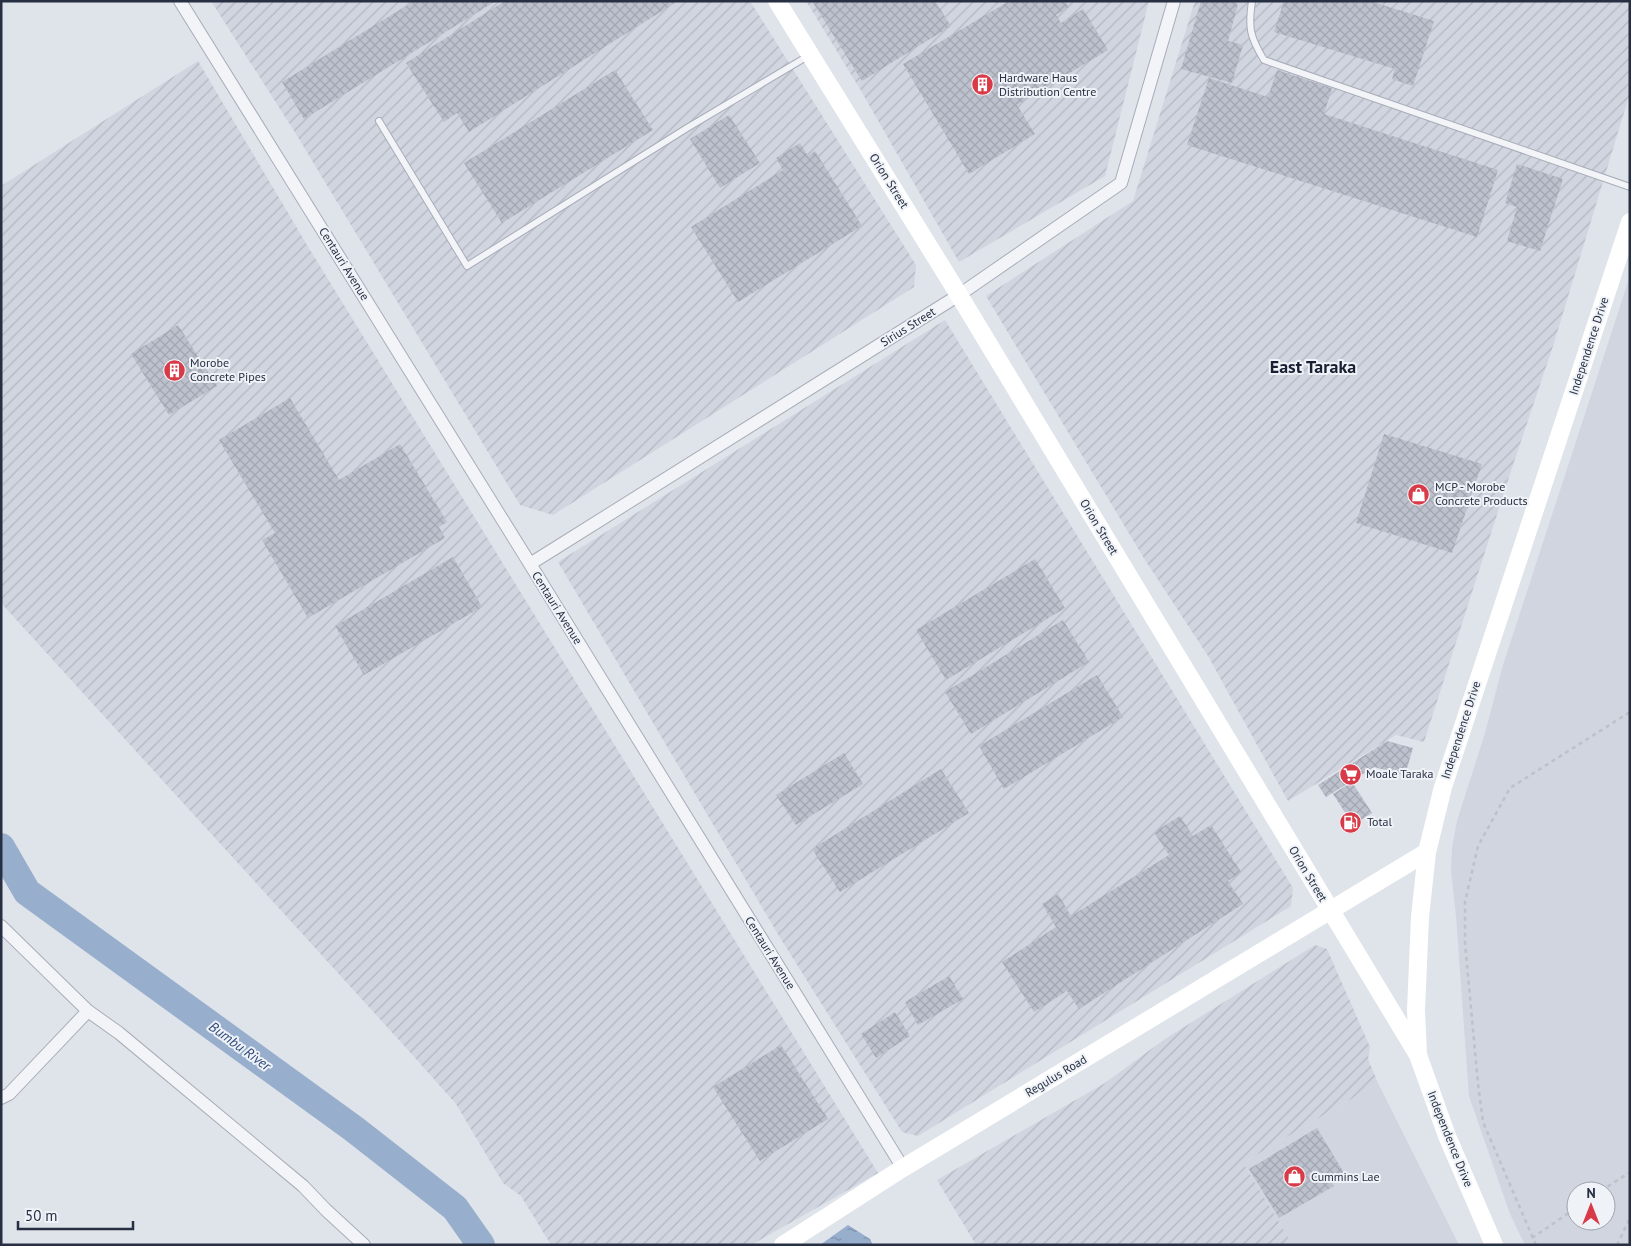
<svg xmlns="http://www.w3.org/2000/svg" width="1631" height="1246" font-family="'PT Sans',sans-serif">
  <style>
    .built { fill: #d1d5df; fill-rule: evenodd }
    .industrial { fill: url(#industrial-furrows) }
    .water { fill: url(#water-ripples) }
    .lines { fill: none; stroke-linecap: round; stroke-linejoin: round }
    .river { stroke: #97aecd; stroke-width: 28 }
    .building { fill: url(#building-cross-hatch) }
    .lane-casing { stroke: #a8adb8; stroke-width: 8 }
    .street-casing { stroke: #a8adb8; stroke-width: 14 }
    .path { stroke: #bdc1c9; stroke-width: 2.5; stroke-dasharray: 4 4; stroke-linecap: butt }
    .lane { stroke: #f2f4f8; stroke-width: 6 }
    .street { stroke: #f2f4f8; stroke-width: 12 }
    .secondary { stroke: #fff; stroke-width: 18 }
    .labels { text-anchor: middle; stroke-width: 4; stroke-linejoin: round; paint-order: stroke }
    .poi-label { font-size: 12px; fill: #272f42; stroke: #eff2f7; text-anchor: start }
    .street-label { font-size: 12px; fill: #272f42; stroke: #eff2f7 }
    .water-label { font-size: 14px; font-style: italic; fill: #2d4a7a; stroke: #eff2f7 }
    .district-label { font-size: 18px; font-weight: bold; fill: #192033; stroke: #eff2f7 }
  </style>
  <defs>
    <pattern id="industrial-furrows" width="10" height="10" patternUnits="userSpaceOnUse" patternTransform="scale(1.25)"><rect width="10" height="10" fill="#d1d5df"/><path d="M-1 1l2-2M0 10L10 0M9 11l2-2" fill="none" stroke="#b3b7c1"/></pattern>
    <pattern id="water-ripples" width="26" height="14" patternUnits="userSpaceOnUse" patternTransform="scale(1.25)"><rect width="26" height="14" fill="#97aecd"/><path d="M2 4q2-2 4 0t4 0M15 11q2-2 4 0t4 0" fill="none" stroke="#7b8ea8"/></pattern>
    <pattern id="building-cross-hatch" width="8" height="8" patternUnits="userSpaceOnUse" patternTransform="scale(1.25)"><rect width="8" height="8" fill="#bcc1cd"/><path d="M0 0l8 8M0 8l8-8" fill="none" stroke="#a2a6b1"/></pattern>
  </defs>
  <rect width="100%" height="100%" fill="#dfe3ea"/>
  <!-- built -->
  <path class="built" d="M1630,276V1245H1525L1510,1214L1469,1096L1456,916L1451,871L1452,848L1457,821L1485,733L1503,665ZM1576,1191H1606V1221H1576Z
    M1378,1083L1459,1245H1293L1243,1163Z"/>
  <!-- industrial -->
  <path class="industrial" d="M211,1H750L916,265L914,287L553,515L520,505L296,134Z
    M806,1H1149L1105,176L959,262L860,89Z
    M1195,1H1630V93L1553,346L1510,474L1424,742L1396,735L1288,801L1208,656L1145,560L986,296L1133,201Z
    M198,61L307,245L878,1173L751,1245H551L521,1196L503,1183L456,1104L408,1050L1,603V186Z
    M945,320L1293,888L1291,906L918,1136L902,1132L779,936L558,562Z
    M1315,945L1327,949L1370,1047L1368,1059L1378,1083L1243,1163L1293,1245H976L937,1180L1105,1083L1165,1039Z"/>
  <!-- water -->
  <path class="water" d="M848,1225L870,1239L873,1245H820Z"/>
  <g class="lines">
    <!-- river -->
    <path class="river" d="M1,847L27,892L354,1129L455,1208L481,1245"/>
  </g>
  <!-- building -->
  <path class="building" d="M414,1H496L304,119L282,82Z
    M505,1H678L469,132L457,113L444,122L406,63Z
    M812,1H935L951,26L862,81Z
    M1009,1H1065L1069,7L1056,15L1061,23L1083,9L1108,50L1017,105L1035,134L969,174L903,64Z
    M1201,1H1230L1238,4L1228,41L1243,45L1232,83L1181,69Z
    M1284,1H1370L1434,21L1413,86L1392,79L1395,69L1274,32Z
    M615,70L653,130L502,223L464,163Z
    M1277,70L1332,88L1324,114L1498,170L1477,237L1187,145L1209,78L1268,97Z
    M729,115L760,163L720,188L690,139Z
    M800,143L808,156L815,151L862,226L738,302L691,227L783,170L776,158Z
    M1517,164L1563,179L1540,251L1507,241L1517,207L1505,203Z
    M178,325L217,386L169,415L131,354Z
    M290,398L339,480L400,444L447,522L439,527L445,538L308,618L262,540L275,533L219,440Z
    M1384,434L1482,464L1452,553L1356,523Z
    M453,557L482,607L364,675L335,626Z
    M1035,559L1065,608L946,680L916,630Z
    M1063,620L1089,662L971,734L945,692Z
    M1097,675L1123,717L1004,789L979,746Z
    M1387,741L1413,748L1405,775L1374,767L1326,797L1318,785Z
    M844,753L863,784L796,825L776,795Z
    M941,769L969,813L840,892L812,849Z
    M1352,782L1372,813L1353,825L1333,794Z
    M1180,816L1193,836L1211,825L1241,872L1228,881L1243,904L1079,1009L1067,991L1034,1012L1002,962L1056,927L1042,904L1058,894L1071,916L1169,855L1154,832Z
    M949,976L963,999L918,1025L905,1002Z
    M895,1012L910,1036L876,1058L861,1034Z
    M781,1045L828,1119L760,1161L713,1087Z
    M1317,1128L1344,1173L1330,1180L1334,1186L1279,1218L1249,1169Z"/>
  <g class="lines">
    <defs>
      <path id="lane" d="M1252,1C1248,28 1250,37 1264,60L1630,187
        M379,121L467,266L687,128L808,56"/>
      <path id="street" d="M180,1L530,564L903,1168
        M530,564L959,295L1121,183L1174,1
        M1,926L88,1011
        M1,1098L9,1094L88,1011L119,1033L303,1186L326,1210L364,1245"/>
    </defs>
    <!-- lane casing -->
    <use href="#lane" class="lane-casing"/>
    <!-- street casing -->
    <use href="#street" class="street-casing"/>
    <!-- path -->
    <path class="path" d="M1601,1191L1630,1172
      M1532,1238L1576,1208
      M1536,1245L1483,1122L1478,1084L1465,943V902L1478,846L1510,788L1630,712
      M1617,1245L1630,1218"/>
    <!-- lane -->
    <use href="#lane" class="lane"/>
    <!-- street -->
    <use href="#street" class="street"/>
    <!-- secondary -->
    <path class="secondary" d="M777,1L959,295L1418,1055
      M783,1245L903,1168L1427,852
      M1494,1245L1447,1136L1418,1055L1416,1010L1420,917L1427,852L1443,787L1630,222"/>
  </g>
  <!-- icons -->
  <defs>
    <symbol id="building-disc" viewBox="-11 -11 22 22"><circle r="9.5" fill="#d93a47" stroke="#eff2f7"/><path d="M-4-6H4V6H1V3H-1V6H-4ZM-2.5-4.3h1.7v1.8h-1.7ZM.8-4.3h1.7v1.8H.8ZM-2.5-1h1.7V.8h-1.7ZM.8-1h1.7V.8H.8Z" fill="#fff"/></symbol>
    <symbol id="shop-disc" viewBox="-11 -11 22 22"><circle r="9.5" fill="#d93a47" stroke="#eff2f7"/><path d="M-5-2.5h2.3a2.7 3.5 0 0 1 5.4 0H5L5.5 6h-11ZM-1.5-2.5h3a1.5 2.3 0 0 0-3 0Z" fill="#fff"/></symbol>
    <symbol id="supermarket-disc" viewBox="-11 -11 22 22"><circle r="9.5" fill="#d93a47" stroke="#eff2f7"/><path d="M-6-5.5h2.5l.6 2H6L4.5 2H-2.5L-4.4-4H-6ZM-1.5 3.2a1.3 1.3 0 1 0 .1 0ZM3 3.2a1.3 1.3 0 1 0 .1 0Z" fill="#fff"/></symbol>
    <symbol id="fuel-disc" viewBox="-11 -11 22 22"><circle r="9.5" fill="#d93a47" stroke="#eff2f7"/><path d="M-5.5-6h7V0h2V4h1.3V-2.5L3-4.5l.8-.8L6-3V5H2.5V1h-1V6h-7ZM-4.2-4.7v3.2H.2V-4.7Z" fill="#fff"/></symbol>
  </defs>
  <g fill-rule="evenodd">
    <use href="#building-disc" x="970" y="72" width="25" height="25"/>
    <use href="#building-disc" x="162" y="358" width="25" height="25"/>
    <use href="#shop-disc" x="1406" y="482" width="25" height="25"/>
    <use href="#supermarket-disc" x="1338" y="762" width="25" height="25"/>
    <use href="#fuel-disc" x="1338" y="810" width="25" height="25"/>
    <use href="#shop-disc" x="1282" y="1164" width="25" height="25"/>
  </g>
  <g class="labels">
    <!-- poi labels -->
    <g class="poi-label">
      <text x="999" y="82">Hardware Haus<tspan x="999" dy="14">Distribution Centre</tspan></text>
      <text x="190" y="367">Morobe<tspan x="190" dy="14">Concrete Pipes</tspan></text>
      <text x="1435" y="491">MCP - Morobe<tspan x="1435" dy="14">Concrete Products</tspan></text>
      <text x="1366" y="778">Moale Taraka</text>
      <text x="1367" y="826">Total</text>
      <text x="1311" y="1181">Cummins Lae</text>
    </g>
    <!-- street labels -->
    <g class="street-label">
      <text transform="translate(889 181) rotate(58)" y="4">Orion Street</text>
      <text transform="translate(344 264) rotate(58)" y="4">Centauri Avenue</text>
      <text transform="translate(908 327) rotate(-32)" y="4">Sirius Street</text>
      <text transform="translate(1589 346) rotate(-72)" y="4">Independence Drive</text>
      <text transform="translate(1099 527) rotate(59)" y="4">Orion Street</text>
      <text transform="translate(557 608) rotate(58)" y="4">Centauri Avenue</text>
      <text transform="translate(1461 730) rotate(-72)" y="4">Independence Drive</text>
      <text transform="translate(1308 874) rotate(59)" y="4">Orion Street</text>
      <text transform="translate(770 953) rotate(58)" y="4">Centauri Avenue</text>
      <text transform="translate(1056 1076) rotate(-31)" y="4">Regulus Road</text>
      <text transform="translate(1450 1139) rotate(68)" y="4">Independence Drive</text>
    </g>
    <!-- water labels -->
    <g class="water-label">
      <text transform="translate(240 1046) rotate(36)" y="5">Bumbu River</text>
    </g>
    <!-- district labels -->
    <g class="district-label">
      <text x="1313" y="373">East Taraka</text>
    </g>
  </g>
  <!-- border -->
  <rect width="1631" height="1246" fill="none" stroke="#272f42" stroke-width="5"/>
  <!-- north arrow -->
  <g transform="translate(1591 1206)"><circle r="24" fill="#eff2f7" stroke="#9fa4af"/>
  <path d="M0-4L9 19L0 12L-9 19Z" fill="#d93a47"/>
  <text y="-8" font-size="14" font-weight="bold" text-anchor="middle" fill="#272f42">N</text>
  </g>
  <!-- scale -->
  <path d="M18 1221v8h115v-8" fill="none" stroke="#272f42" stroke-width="2.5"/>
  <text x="25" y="1221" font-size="15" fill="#272f42" stroke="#eff2f7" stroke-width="4" paint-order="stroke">50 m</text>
</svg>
